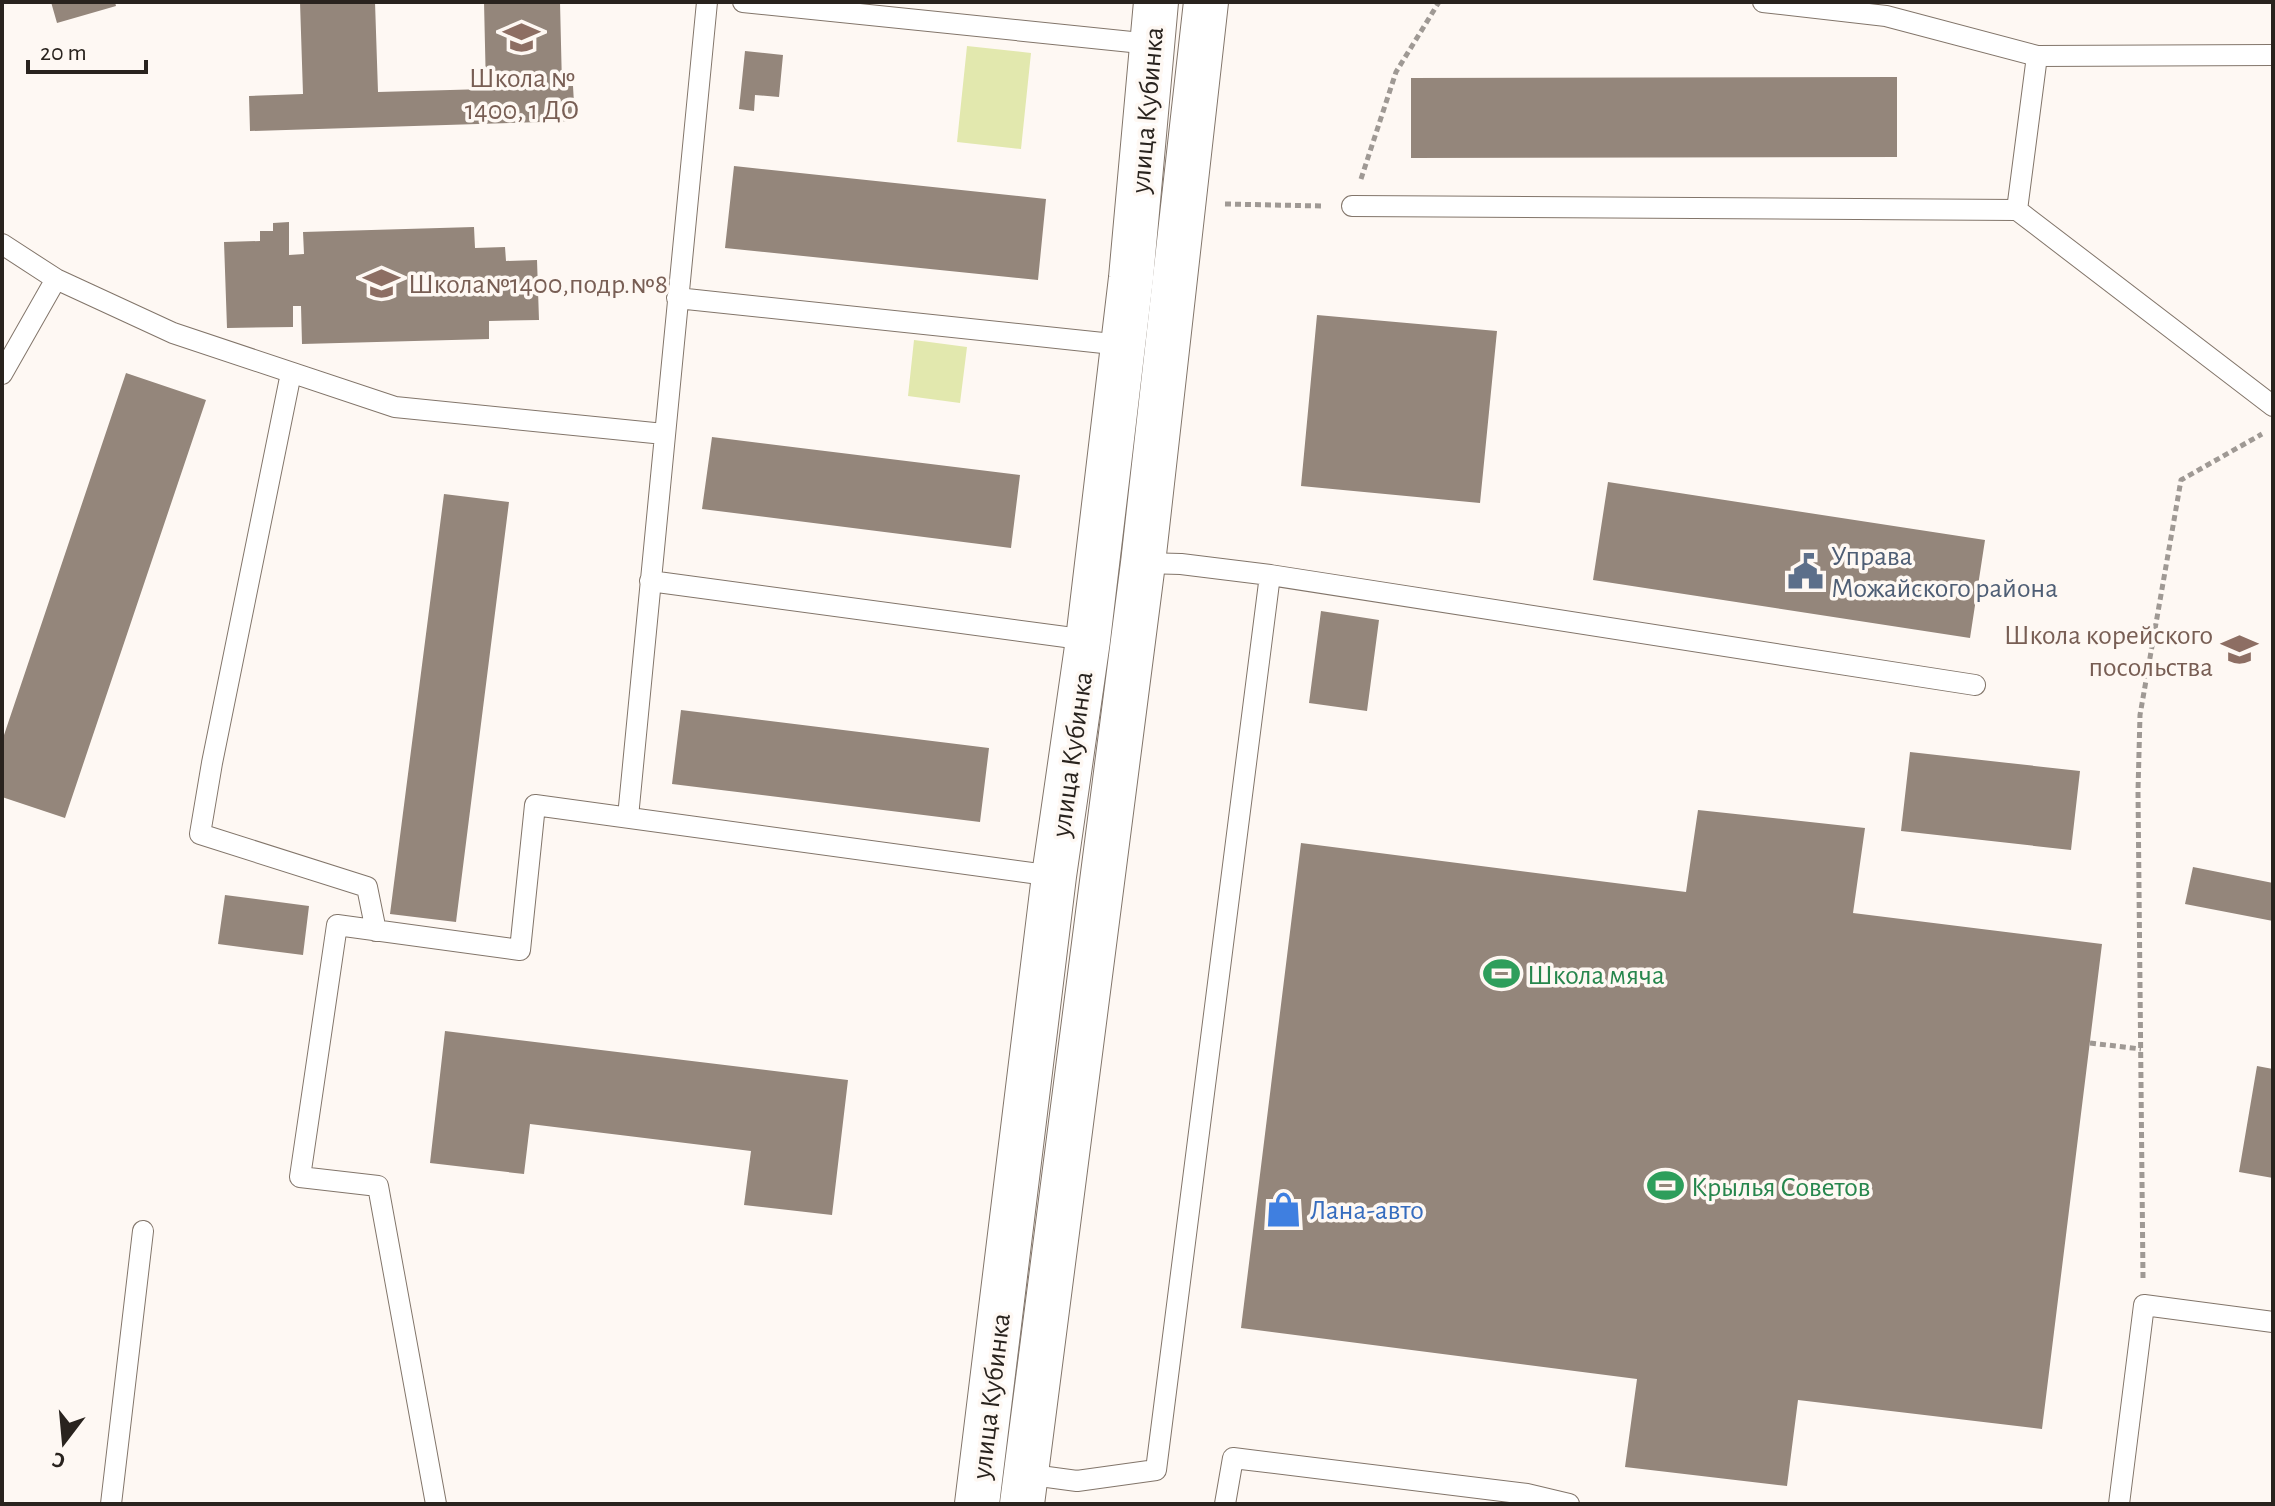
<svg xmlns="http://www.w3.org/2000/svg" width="2275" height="1506" font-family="'Alegreya Sans',sans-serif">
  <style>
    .green { fill: #e2e8ae }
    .building { fill: #94867b }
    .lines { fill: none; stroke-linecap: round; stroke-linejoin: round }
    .service-casing { stroke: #82756a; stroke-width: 22 }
    .tertiary-casing { stroke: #82756a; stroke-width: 46 }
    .secondary-casing { stroke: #82756a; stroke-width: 46 }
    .path { stroke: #9f9994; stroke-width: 5; stroke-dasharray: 6 4; stroke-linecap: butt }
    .service { stroke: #fff; stroke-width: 20 }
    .tertiary { stroke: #fff; stroke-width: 44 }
    .secondary { stroke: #fff; stroke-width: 44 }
    .labels { text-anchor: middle; stroke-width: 7; stroke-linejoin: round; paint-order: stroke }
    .education-label { font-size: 28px; fill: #785e54; stroke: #fef8f3 }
    .street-label { font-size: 28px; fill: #29231e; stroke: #fef8f3 }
    .service-label { font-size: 28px; fill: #4e5e75; stroke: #fef8f3; text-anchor: start }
    .leisure-label { font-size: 28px; fill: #27864d; stroke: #fef8f3; text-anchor: start }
    .shop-label { font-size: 28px; fill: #366cbe; stroke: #fef8f3; text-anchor: start }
  </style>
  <rect width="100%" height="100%" fill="#fef8f3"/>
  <!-- green -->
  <path class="green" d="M967,46L1031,53L1021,149L957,142Z
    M914,340L967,347L960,403L908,396Z"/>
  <!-- building -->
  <path class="building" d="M51,2H115L116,6L57,23Z
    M300,2H375L378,92L486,89L484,2H560L562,86H573L575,121L250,131L249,96L303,94Z
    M745,51L783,55L779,97L755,95L754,111L739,109Z
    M1897,77V157L1411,158V78Z
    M734,166L1046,199L1038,280L725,248Z
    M289,222V255L304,254L303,232L474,227L475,248L505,247L506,261L537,260L539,320L489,321V339L302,344L301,306H293V327L227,328L224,242L260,241V231H273V223Z
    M1317,315L1497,331L1480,503L1301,486Z
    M126,373L206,400L65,818L2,797V741Z
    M712,437L1020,475L1011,548L702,509Z
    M1608,482L1985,540L1970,638L1593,580Z
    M444,494L509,502L456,922L390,914Z
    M1321,611L1379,620L1367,711L1309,703Z
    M681,710L989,748L980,822L672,784Z
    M1910,752L2080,771L2071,850L1901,831Z
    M1698,810L1865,828L1853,913L2102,944L2042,1429L1798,1400L1787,1486L1625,1467L1637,1379L1241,1328L1301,843L1686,892Z
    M2193,867L2273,883V921L2185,904Z
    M225,895L309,906L303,955L218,944Z
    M445,1031L848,1080L832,1215L744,1205L751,1151L530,1124L524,1174L430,1163Z
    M2257,1066L2273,1069V1178L2239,1172Z"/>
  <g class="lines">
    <defs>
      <path id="service" d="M743,2L1151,44
        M1763,2L1886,16L2037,56L2017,210
        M2037,56L2273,55
        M1352,206L2017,210L2273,406
        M2,244L56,279L173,333L395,407L664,434
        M677,298L1122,345
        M291,373L212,763L200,834L367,887L376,931
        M2,374L56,279
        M1143,563L1181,564L1270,575L1975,685
        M650,581L1088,640
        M628,817L707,2
        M1025,1474L1077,1481L1156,1470L1270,575
        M111,1504L143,1231
        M436,1504L378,1186L300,1177L337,925L520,950L535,805L1054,876
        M1225,1504L1233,1458L1527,1494L1569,1504
        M2119,1504L2144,1305L2273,1322"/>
      <path id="tertiary" d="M1022,1504L1143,563L1206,2"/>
      <path id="secondary" d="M977,1504L1054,876L1088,640L1131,278L1156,2"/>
    </defs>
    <!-- service casing -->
    <use href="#service" class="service-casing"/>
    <!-- tertiary casing -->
    <use href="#tertiary" class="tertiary-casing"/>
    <!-- secondary casing -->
    <use href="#secondary" class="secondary-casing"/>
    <!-- path -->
    <path class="path" d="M1361,179L1396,72L1439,2
      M1225,204L1323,206
      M2090,1043L2141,1049
      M2143,1278L2138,791L2140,715L2181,480L2262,434"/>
    <!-- service -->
    <use href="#service" class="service"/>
    <!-- tertiary -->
    <use href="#tertiary" class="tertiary"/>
    <!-- secondary -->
    <use href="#secondary" class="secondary"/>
  </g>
  <!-- icons -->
  <defs>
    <symbol id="school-bare" viewBox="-9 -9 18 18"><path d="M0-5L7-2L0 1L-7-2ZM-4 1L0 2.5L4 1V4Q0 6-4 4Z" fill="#8d6e63" stroke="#fef8f3" stroke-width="2.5" paint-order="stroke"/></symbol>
    <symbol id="civic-bare" viewBox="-9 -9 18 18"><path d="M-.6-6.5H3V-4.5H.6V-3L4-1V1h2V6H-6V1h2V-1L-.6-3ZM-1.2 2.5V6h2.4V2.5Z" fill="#5c6f8a" stroke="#fef8f3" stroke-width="2.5" paint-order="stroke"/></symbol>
    <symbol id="stadium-bare" viewBox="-9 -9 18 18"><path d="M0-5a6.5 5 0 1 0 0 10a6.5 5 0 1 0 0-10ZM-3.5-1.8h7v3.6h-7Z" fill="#2e9e5b" stroke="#fef8f3" stroke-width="2.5" paint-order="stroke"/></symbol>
    <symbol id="shop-bare" viewBox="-9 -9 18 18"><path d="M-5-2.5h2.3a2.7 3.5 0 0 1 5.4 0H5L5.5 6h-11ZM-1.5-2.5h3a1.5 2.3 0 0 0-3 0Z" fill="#3f7fe0" stroke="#fef8f3" stroke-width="2.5" paint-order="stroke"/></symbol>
  </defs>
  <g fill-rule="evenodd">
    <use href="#school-bare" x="496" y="12" width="51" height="51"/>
    <use href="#school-bare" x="356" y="258" width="51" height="51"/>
    <use href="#civic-bare" x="1780" y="546" width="51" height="51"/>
    <use href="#school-bare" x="2214" y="624" width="51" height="51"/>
    <use href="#stadium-bare" x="1476" y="948" width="51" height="51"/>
    <use href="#stadium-bare" x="1640" y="1160" width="51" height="51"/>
    <use href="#shop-bare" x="1258" y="1184" width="51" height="51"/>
  </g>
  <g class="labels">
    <!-- education labels -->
    <g class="education-label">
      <text x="522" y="87">Школа №<tspan x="522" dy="32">1400, 1 ДО</tspan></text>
      <text x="408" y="293" text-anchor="start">Школа№1400,подр.№8</text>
      <text x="2213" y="644" text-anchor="end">Школа корейского<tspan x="2213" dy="32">посольства</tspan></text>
    </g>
    <!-- street labels -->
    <g class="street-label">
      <text transform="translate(1146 110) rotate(-85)" y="10">улица Кубинка</text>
      <text transform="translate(1071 754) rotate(-82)" y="10">улица Кубинка</text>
      <text transform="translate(990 1396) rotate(-83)" y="10">улица Кубинка</text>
    </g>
    <!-- service labels -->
    <g class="service-label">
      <text x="1831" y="565">Управа<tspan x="1831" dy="32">Можайского района</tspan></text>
    </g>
    <!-- leisure labels -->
    <g class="leisure-label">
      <text x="1527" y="984">Школа мяча</text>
      <text x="1691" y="1196">Крылья Советов</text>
    </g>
    <!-- shop labels -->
    <g class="shop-label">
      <text x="1310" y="1219">Лана-авто</text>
    </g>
  </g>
  <!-- border -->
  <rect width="2275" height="1506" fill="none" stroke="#29231e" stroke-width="8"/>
  <!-- north arrow -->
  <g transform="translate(64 1442) rotate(196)" stroke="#fef8f3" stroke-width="6" paint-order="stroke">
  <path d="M0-6L14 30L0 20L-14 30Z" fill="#29231e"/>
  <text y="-12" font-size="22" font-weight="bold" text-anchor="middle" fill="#29231e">С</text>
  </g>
  <!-- scale -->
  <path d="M28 60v12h118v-12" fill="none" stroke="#29231e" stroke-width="4"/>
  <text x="40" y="60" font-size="24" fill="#29231e" stroke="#fef8f3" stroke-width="6" paint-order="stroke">20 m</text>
</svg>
